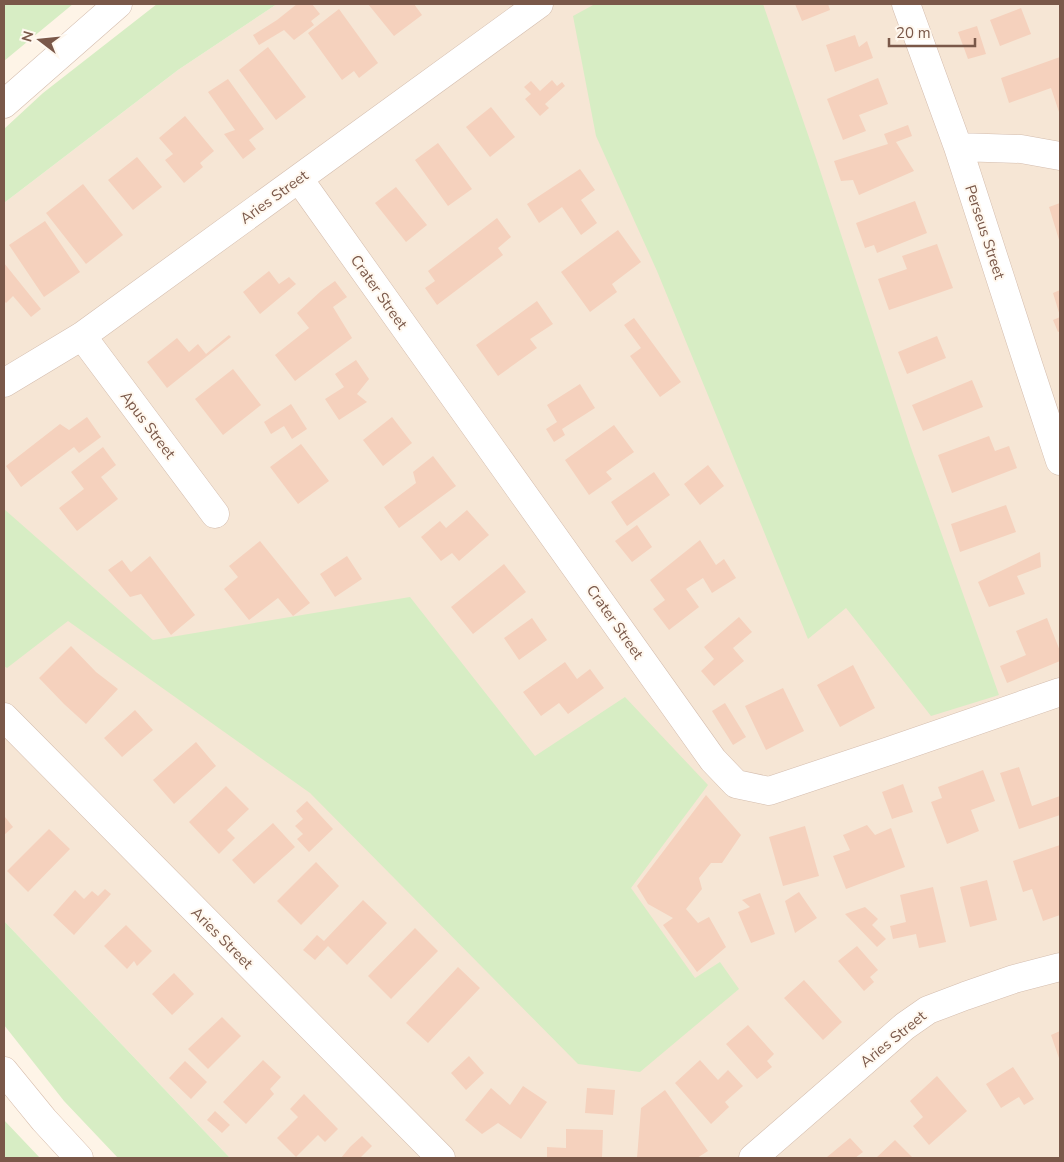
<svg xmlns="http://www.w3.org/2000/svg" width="1064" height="1162" font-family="'Nunito Sans',sans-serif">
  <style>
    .residential { fill: #f6e6d5 }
    .green { fill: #d7edc4 }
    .building { fill: #f5d1bd }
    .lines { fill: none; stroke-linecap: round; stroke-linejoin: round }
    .minor-casing { stroke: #d4bdae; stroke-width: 29 }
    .tertiary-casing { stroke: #d4bdae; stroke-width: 29 }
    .secondary-casing { stroke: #d7bdab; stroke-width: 29 }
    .minor { stroke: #fff; stroke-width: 28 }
    .tertiary { stroke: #fff; stroke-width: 28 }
    .secondary { stroke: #fff; stroke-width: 28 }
    .labels { text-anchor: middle; stroke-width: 4; stroke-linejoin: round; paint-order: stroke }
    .street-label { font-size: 15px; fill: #7a5849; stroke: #fff8ef }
  </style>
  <rect width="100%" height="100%" fill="#fef4e7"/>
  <!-- residential -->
  <path class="residential" d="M277,4H1060V1158H230L4,921V203L178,70Z"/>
  <!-- green -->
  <path class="green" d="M4,4H73L4,61Z
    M157,4H277L178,70L4,203V129L43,93Z
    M595,4H763L816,158L911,448L999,695L931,716L846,608L808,639L657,271L596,136L573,16Z
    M4,509L153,640L410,597L535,756L625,697L708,785L631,888L695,978L720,962L739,989L640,1072L578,1064L310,793L68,621L7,668L4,666Z
    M4,921L230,1158H118L64,1101L4,1025Z
    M4,1120L40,1158H4Z"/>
  <!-- building -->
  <path class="building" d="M297,4H312L320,14L311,21L314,25L294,40L284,30L259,45L253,35L277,20Z
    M368,4H414L422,15L394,36Z
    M795,4H828L830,10L802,21Z
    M1021,8L1031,34L1000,46L990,20Z
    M339,9L378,63L359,78L354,71L342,80L308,33Z
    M977,26L986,54L968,59L958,32Z
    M855,35L859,47L867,41L873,58L835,72L826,45Z
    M268,47L306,97L276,120L239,70Z
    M1060,57V115L1051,88L1009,103L1001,78Z
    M878,78L888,104L859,115L866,131L843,140L827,99Z
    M228,79L264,129L249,140L256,149L243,159L224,134L235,130L208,92Z
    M552,80L557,86L562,82L565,86L545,104L549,108L540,116L525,99L531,94L524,87L531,81L540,91Z
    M491,107L515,137L490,157L466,127Z
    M185,116L214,151L200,163L203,167L184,183L165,160L173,154L159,138Z
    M908,125L912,136L896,142L914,171L859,195L853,180L841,181L834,161L888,144L884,134Z
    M438,143L472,189L448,206L415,160Z
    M137,157L162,187L133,210L108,180Z
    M580,169L595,190L581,200L597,223L581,235L562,207L539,223L527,204Z
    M83,184L123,235L86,264L46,213Z
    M396,187L427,225L406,242L375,203Z
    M915,201L927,233L877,253L874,245L865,248L856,223Z
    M1060,203V243L1049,207Z
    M497,218L511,237L498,248L503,255L437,305L425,288L435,281L428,271Z
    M45,221L80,272L44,297L9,245Z
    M618,230L641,262L612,284L617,292L590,312L561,272Z
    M937,244L953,288L889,310L878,279L907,269L902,256Z
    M4,263L41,309L31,317L13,296L6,303L4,301Z
    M269,271L279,284L289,277L296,284L260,314L243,292Z
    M335,281L347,297L333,307L352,338L295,381L275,355L309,328L297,313L321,291Z
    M1060,290V316L1053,293Z
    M537,301L553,324L530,339L537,348L498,376L476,345Z
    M1060,317V331L1058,332L1053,320Z
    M634,318L681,382L660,397L630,356L641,348L624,325Z
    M229,335L231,337L167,388L147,362L177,338L189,352L198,344L206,354Z
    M937,336L946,358L907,374L898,352Z
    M356,360L369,379L357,394L367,402L339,420L325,399L344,387L335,374Z
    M233,369L261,405L223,435L195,399Z
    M972,380L983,407L923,431L912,405Z
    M580,384L595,408L562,429L565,435L554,442L546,429L557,422L547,405Z
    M291,404L307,429L292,439L284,426L271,434L264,422Z
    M87,417L101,437L79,453L74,447L21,487L6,466L60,424L69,430Z
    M392,417L412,443L383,466L363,440Z
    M614,425L634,452L606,472L612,479L589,495L565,460Z
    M989,436L995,451L1009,446L1017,468L952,493L938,455Z
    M301,444L329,481L298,504L270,467Z
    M103,447L116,465L101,477L118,499L77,531L59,508L84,489L71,472Z
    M433,456L456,486L399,528L384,507L416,483L413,472Z
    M708,465L724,486L700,505L684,484Z
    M654,472L670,495L627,526L611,502Z
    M1006,505L1016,532L960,552L951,524Z
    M467,510L489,535L459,561L452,553L441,561L421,537L440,521L446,528Z
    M637,525L652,547L632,562L615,541Z
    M700,540L716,565L724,559L736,578L712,593L703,578L686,589L699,607L669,630L653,609L665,600L650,580Z
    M260,541L310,603L293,616L278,598L249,620L224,589L238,577L229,566Z
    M1040,552L1041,567L1017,576L1025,594L989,607L978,582Z
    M150,556L195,615L171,635L141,594L130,597L108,570L122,560L131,572Z
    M347,556L362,579L335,597L320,574Z
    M504,564L526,592L473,634L451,607Z
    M739,617L752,632L733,648L744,661L714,686L701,671L714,659L704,647Z
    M532,618L547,640L519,660L504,638Z
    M1047,618L1060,651V661L1007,683L1000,666L1026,655L1016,631Z
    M71,646L96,672L118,689L86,724L64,704L39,678Z
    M565,662L577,679L590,669L604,688L568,714L559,703L541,716L523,692Z
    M853,665L875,708L840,727L817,685Z
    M783,688L804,731L766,750L745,706Z
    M725,703L746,737L733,745L712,711Z
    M135,710L153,730L122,757L104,738Z
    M196,742L216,766L174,804L153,780Z
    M1019,767L1032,806L1060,796V815L1019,829L1000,773Z
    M983,770L995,801L971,810L979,831L947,844L931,802L942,798L938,787Z
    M903,784L913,812L892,819L882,792Z
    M226,786L249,809L227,830L235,838L219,854L189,822Z
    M706,795L741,835L722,863H711L699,878L702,889L686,909L698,923L709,917L726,947L697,972L663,925L673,918L648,904L637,886Z
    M307,801L333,829L309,852L297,839L303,834L295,826L303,819L296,811Z
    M5,817L13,827L4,835V818Z
    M273,823L295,847L254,884L232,860Z
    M867,825L875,835L891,828L905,867L846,889L833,856L850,850L843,835Z
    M805,826L819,876L783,886L769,837Z
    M49,829L70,849L28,892L7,871Z
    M1060,845V915L1043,921L1032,889L1023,892L1013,861Z
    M316,862L339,886L301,925L277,901Z
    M987,880L997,920L970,927L960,887Z
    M933,887L946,942L919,948L916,934L893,939L890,926L906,922L900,895Z
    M105,889L111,894L74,935L53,915L75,890L84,899L92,891L98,896Z
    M799,892L817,918L795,933L785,901Z
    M760,893L775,934L751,943L738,912L750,907L742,900Z
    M363,900L387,923L347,965L328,946L315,960L303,950L317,935L324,941Z
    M865,907L878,919L872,925L886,939L877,947L845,914Z
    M126,925L152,951L137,966L134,961L127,969L104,946Z
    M415,928L438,951L391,999L368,976Z
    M857,946L878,970L870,977L874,982L864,991L838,961Z
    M458,967L480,988L428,1043L406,1023Z
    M174,973L194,994L172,1015L152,994Z
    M804,980L842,1022L823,1040L784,998Z
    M222,1017L241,1036L208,1069L188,1049Z
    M748,1025L774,1054L767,1061L772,1067L757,1079L726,1044Z
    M1060,1031V1061L1051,1035Z
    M469,1056L484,1073L466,1090L451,1073Z
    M263,1060L281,1077L270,1089L274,1094L246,1124L223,1102Z
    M700,1060L718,1080L728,1070L743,1086L725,1102L729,1107L711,1124L675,1083Z
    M185,1061L207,1082L191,1099L169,1078Z
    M1013,1067L1034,1099L1024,1105L1019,1097L1001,1108L986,1084Z
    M937,1076L967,1111L929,1145L913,1126L923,1117L910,1101Z
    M523,1086L547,1102L521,1139L498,1123L482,1134L465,1120L491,1088L510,1105Z
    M587,1088L615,1090L613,1115L585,1113Z
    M665,1090L708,1151L697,1158H637L641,1108Z
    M304,1094L338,1129L325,1142L318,1135L296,1157L277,1138L298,1117L290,1109Z
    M215,1111L230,1125L222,1133L207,1120Z
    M566,1129L603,1130L602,1158H547V1147L566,1148Z
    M362,1136L372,1146L360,1158H341L350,1147Z
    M850,1138L863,1152L855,1158H828L827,1157Z
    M895,1140L913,1158H876Z"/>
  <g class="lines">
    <defs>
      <path id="minor" d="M906,4L958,147L1029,367L1060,461
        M958,147L1021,149L1060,156
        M299,179L713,760L736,784L769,791L889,751L1060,692
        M82,336L215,514
        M4,383L82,336L539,4
        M4,717L441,1158
        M753,1158L905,1026L928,1010L965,996L1014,979L1060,967"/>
      <path id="tertiary" d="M4,104L118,4"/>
      <path id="secondary" d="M4,1071L44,1120L79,1158"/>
    </defs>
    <!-- minor casing -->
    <use href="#minor" class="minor-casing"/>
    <!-- tertiary casing -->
    <use href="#tertiary" class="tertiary-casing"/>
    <!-- secondary casing -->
    <use href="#secondary" class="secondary-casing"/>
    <!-- minor -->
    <use href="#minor" class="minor"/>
    <!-- tertiary -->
    <use href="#tertiary" class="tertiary"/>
    <!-- secondary -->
    <use href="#secondary" class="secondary"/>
  </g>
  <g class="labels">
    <!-- street labels -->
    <g class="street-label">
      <text transform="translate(274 197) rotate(-36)" y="5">Aries Street</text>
      <text transform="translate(985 232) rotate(72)" y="5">Perseus Street</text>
      <text transform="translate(379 292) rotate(55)" y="5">Crater Street</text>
      <text transform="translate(148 425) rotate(53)" y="5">Apus Street</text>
      <text transform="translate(615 622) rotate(55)" y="5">Crater Street</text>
      <text transform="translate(222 938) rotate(45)" y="5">Aries Street</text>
      <text transform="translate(893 1039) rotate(-39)" y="5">Aries Street</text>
    </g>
  </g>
  <!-- border -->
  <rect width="1064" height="1162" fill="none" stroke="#7a5849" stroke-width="10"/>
  <!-- north arrow -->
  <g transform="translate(40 40) rotate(286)" stroke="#fff8ef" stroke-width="4" paint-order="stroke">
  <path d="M0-4L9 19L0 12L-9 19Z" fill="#7a5849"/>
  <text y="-8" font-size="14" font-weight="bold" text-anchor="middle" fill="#7a5849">N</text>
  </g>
  <!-- scale -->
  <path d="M889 38v8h86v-8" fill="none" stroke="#7a5849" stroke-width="2.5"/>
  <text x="896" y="38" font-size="15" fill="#7a5849" stroke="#fff8ef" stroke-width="4" paint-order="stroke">20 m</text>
</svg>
